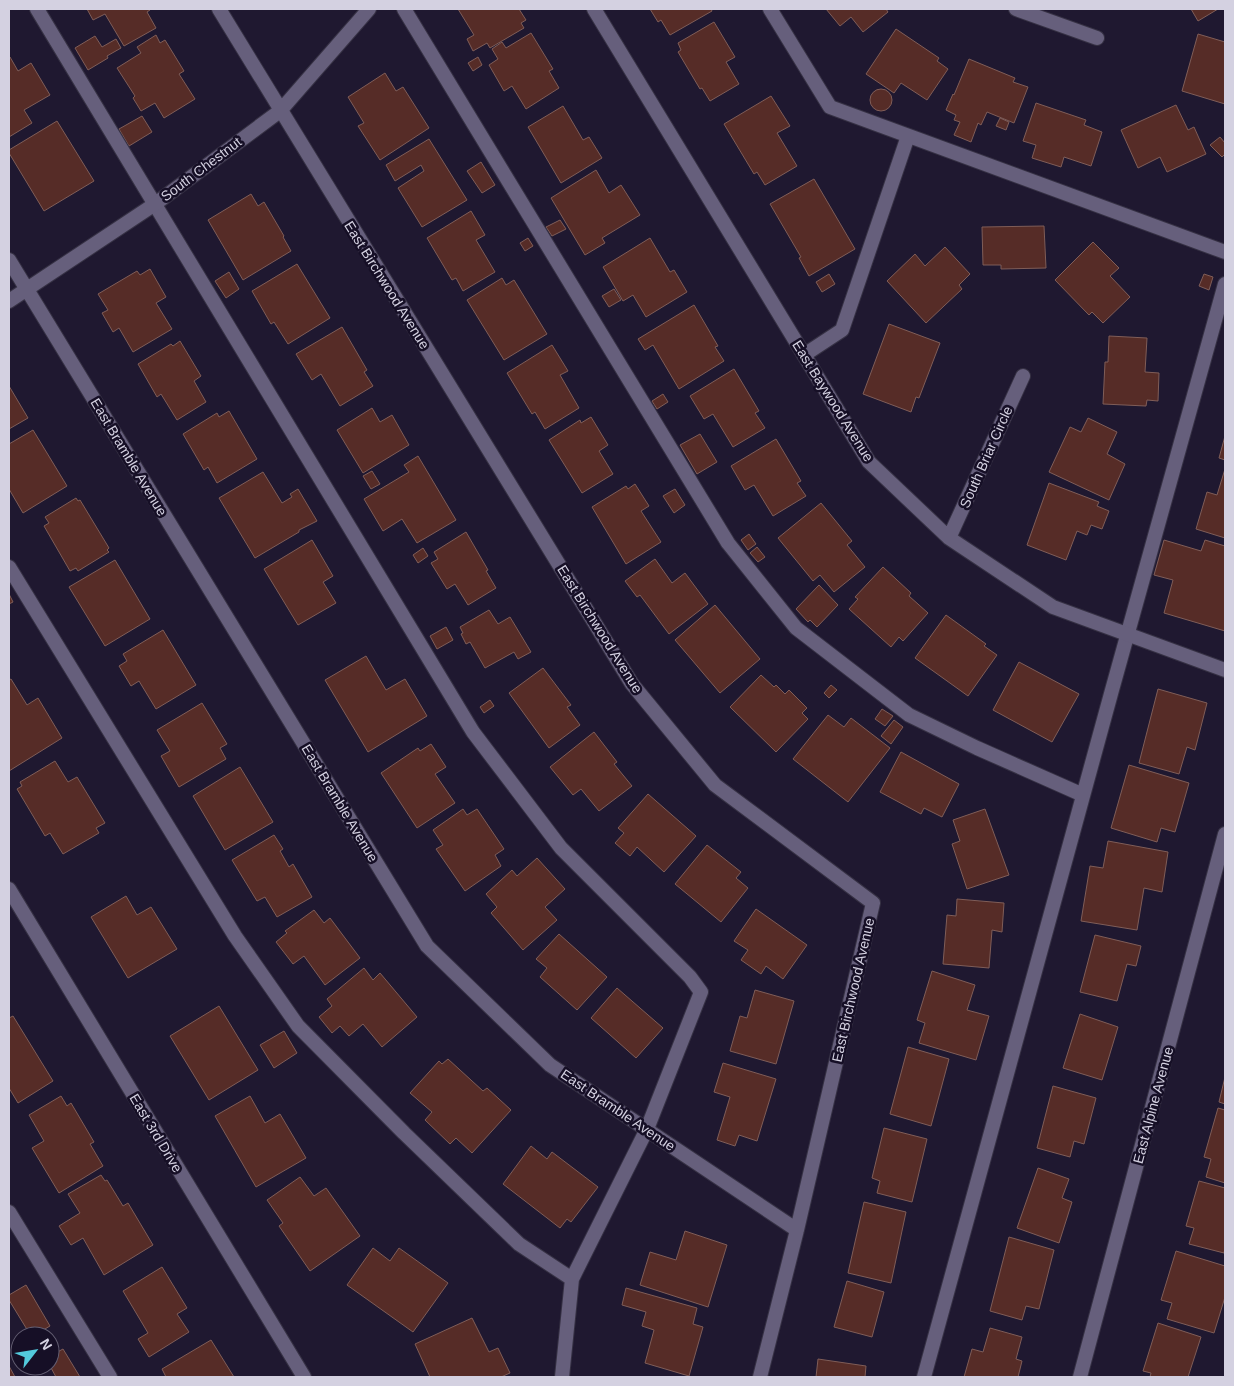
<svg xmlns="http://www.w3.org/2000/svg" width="1234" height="1386" font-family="Arial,sans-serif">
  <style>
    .building { fill: #562c27; stroke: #7f5d58 }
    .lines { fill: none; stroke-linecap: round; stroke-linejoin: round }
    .service-casing { stroke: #363144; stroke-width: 16 }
    .minor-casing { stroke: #363144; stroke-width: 16 }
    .service { stroke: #665f7c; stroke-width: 14 }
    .minor { stroke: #665f7c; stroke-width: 14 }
    .labels { text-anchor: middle; stroke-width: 5; stroke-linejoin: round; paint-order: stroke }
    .street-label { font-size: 14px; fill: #d4d1e1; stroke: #160f26 }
  </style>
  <rect width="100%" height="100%" fill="#1f1830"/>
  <!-- building -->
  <path class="building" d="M87,9H149L150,10L147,12L156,28L124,46L105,14L93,20Z
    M458,9H519L526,20L521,23L524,28L490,48L487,43L473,51L467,39L474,35Z
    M650,9H711L712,11L670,35L661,20L658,22Z
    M826,9H886L888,12L863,32L851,17L840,26Z
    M1191,9H1218L1198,21Z
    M714,22L735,57L726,62L739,84L710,101L702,88L700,89L678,52L681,50L678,43Z
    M896,29L939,58L937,61L948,69L927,100L901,83L894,93L866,74Z
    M531,33L553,69L549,71L559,88L526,109L512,86L504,91L489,65L498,59L492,49L502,42L506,48Z
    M1198,34L1225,42V104L1182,91Z
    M156,35L160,43L165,40L184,71L179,74L195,99L164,118L155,103L141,111L133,98L135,96L117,68L141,53L137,47Z
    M95,36L102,47L116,39L121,48L107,56L108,58L88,70L75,48Z
    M10,57L18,71L31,63L50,95L24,110L32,123L9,137V58Z
    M478,57L482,65L473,71L468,63Z
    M969,59L1015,78L1013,82L1028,87L1014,123L987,112L981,125L978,123L971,142L954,135L960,122L954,120L956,115L946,110L953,94L954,95Z
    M385,73L396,91L403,87L429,128L380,160L358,126L364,123L348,97Z
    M870 100a11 11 0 1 1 22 0a11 11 0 1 1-22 0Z
    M771,96L790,126L777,133L797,166L765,185L757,172L754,174L724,124Z
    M1036,103L1086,120L1084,125L1102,132L1091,166L1064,157L1061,167L1032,158L1036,145L1023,141Z
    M1176,105L1188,130L1194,127L1206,154L1167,172L1160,157L1138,168L1121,130Z
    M563,106L583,140L589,137L602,158L561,183L528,127Z
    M142,116L152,132L129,146L119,129Z
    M1000,118L1009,122L1006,130L996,126Z
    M57,121L94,181L44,211L9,153V150Z
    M1220,137L1225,143V154L1222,157L1210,145Z
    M429,139L467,200L422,227L398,188L424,171L421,165L395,181L386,165Z
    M481,162L495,185L482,193L467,171Z
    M596,170L609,193L621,185L640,215L602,238L605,243L585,255L551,198Z
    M814,179L855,249L809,276L799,258L801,257L770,204Z
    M251,194L258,206L264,202L284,236L283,237L291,251L243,280L208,220Z
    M471,211L485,235L476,240L495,272L463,291L456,278L452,280L427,238Z
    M560,220L566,229L552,236L546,227Z
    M1044,226L1046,268L1001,269V265H983L982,227Z
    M528,238L533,246L525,251L520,243Z
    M650,238L670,272L674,270L687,292L646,317L633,295L623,301L603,267Z
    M1093,242L1119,268L1110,276L1130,297L1103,323L1092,312L1089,315L1055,280Z
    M945,247L970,274L959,285L962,289L926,323L887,281L915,254L925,266Z
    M297,264L330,318L288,344L274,322L271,324L252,291Z
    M150,269L166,297L156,303L172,329L133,352L119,328L113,332L102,313L108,310L98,294L137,271L140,275Z
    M229,272L239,289L226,298L215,281Z
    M829,274L835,284L822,292L816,282Z
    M1204,274L1213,277L1209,290L1199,286Z
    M502,278L506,285L514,280L547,334L504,360L467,300Z
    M614,289L621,300L609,307L602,296Z
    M694,305L718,346L715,347L724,361L679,389L653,345L645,350L638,339Z
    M889,324L940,343L919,398L916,397L911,412L863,394Z
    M342,327L367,370L364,372L373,386L340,406L321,374L312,380L296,354Z
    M1109,336L1147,338L1145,372L1159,373L1158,401L1147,400L1146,406L1103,404L1105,362H1108Z
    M180,341L201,376L194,381L206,402L177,420L161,394L157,397L138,364L171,344L173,346Z
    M552,345L568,371L560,375L579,408L545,429L535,412L532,414L507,373Z
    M734,369L759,411L755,413L765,428L733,447L713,414L704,419L690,396Z
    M9,386L28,418L9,429Z
    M663,394L668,402L657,409L652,401Z
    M372,408L380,422L392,415L409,445L363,473L337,430Z
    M229,411L257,459L217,483L208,467L204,470L183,434L217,413L219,417Z
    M591,417L608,445L599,451L613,474L582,493L549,440L580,420L581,423Z
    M1088,418L1117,432L1107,454L1125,464L1109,500L1049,472L1070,427L1081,432Z
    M33,430L67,486L23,513L9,489V444Z
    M700,434L717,462L697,474L680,445Z
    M1225,436V460L1219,458Z
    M776,439L801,481L797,483L806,496L773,516L754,485L745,490L731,466Z
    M418,456L456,520L417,543L402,519L383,531L364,499L409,472L404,465Z
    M1225,469V538L1196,529L1207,492L1217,495Z
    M372,471L380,484L371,489L363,476Z
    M263,472L282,503L292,497L290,494L298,489L317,521L299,530V532L255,558L219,498Z
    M1049,483L1099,502L1097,506L1109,511L1102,529L1091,525L1087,535L1077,531L1066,560L1027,545Z
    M635,484L649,506L641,511L661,542L626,564L592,507L626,486L628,489Z
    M675,489L685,505L674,513L663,496Z
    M76,498L78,501L80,500L109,548L107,550L109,552L78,571L76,568L70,571L44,526L49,523L45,517Z
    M821,503L852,541L847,545L865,567L834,592L820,575L813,581L778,538Z
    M466,532L488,570L486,571L496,588L468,605L455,584L447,589L431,563L438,559L434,552Z
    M749,534L756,544L748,550L741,540Z
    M312,540L333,576L323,582L336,603L298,625L264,569Z
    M1164,540L1201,551L1205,540L1225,546V631L1164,613L1173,580L1154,575Z
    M757,547L765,557L758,562L750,553Z
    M423,548L428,556L418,563L413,555Z
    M655,559L672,583L685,573L708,604L669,634L640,595L637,597L625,581Z
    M115,560L150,619L105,646L69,587Z
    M883,567L911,593L909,596L928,613L903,641L899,637L891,647L849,609L858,599L855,597Z
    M819,585L838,605L817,627L810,620L808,622L796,609Z
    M9,594L13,602L9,604Z
    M715,605L760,659L720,693L675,640Z
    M489,610L498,624L510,617L531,652L518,659L514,652L485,668L470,642L466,644L461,634L463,633L460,627Z
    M946,615L986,644L984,646L997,655L968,696L915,658Z
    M446,627L453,640L437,649L430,636Z
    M163,630L196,685L156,709L139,681L131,686L119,666L127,661L123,654Z
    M366,656L386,690L405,679L427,716L368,752L325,680Z
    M1019,662L1079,694L1052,742L993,710Z
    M543,668L571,705L567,707L580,725L549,748L509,693Z
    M761,675L774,687L776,685L785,694L789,690L807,708L802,713L808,719L776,752L730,707Z
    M11,679L27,705L38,698L62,738L9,771V680Z
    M831,685L837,690L829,698L824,693Z
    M1158,689L1207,703L1195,750L1187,747L1179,774L1139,763Z
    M490,700L494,706L484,713L480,707Z
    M202,703L227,744L220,748L226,759L179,787L161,756L170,751L157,730Z
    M882,709L893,716L885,726L875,719Z
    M828,715L844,727L851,718L890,748L848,802L793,759Z
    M894,720L903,727L891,744L881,736Z
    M594,732L617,762L614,764L632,786L599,811L581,789L573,795L550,767Z
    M431,744L446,767L435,774L455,803L417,828L381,773L418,748L420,751Z
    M901,752L959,784L942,817L924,808L921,814L880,792Z
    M55,761L68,782L77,777L105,823L96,828L99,833L63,854L50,833L45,836L17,789L22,786L20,782Z
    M1129,765L1189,783L1175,832L1161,828L1157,842L1111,828Z
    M240,767L273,822L225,850L193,796Z
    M648,794L696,836L664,872L637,847L630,856L615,843L624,833L618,828Z
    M463,809L467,815L477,809L504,849L495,855L501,866L465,891L436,849L443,845L433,830Z
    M985,809L1009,875L967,889L952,844L960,841L953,820Z
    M274,835L283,849L280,851L289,867L293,864L312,897L277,917L265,897L257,901L232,860Z
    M1108,841L1168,852L1162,892L1144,888L1137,930L1081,921L1090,866L1103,868Z
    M707,845L741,872L736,878L748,888L721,922L675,884Z
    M537,858L565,889L545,907L557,920L523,950L491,913L497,907L486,894L512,870L517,876Z
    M126,896L137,915L151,907L177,949L128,978L91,917Z
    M957,899L1004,903L1002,932L992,930L989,968L943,964L947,915L956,916Z
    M756,909L807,945L783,979L766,966L761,974L741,960L748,950L734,941Z
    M314,910L324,923L330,918L360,958L325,985L304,956L293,964L276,942L287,933L285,931Z
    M559,934L607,977L577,1010L540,977L547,968L536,959Z
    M1095,935L1141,946L1136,966L1127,964L1117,1001L1080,992Z
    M364,968L373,980L380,973L417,1017L382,1047L363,1024L349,1036L340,1026L332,1033L319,1017L332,1006L327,999Z
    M932,971L975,985L967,1010L989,1016L976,1060L919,1043L925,1023L917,1020Z
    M617,988L663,1028L636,1058L591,1018Z
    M755,990L794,1001L776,1064L730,1051L740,1016L747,1018Z
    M219,1006L258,1070L209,1100L170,1036Z
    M1080,1014L1118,1027L1102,1080L1063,1068Z
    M13,1016L53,1081L18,1103L9,1088V1018Z
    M284,1031L297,1053L274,1068L260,1045Z
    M908,1047L949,1059L931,1126L890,1114Z
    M448,1059L483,1091L487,1088L511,1110L472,1153L456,1138L450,1144L425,1120L432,1112L410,1093L439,1061L442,1064Z
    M723,1063L776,1079L757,1141L739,1135L735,1146L717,1140L730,1097L714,1092Z
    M1225,1077V1104L1219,1102Z
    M1053,1086L1096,1098L1084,1144L1074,1141L1070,1157L1037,1148Z
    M61,1096L67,1106L71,1103L94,1142L90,1144L103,1166L59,1193L32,1148L44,1141L29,1115Z
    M250,1096L265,1123L280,1114L306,1158L256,1187L215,1116Z
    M1218,1108L1225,1110V1183L1206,1177L1211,1159L1204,1157Z
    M884,1128L927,1139L912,1202L877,1193L880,1181L872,1178Z
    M531,1146L547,1159L552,1152L598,1187L571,1222L567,1219L560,1228L503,1184Z
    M1038,1168L1069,1179L1062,1198L1072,1202L1059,1243L1017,1228Z
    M101,1175L105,1181L107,1180L123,1206L128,1203L153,1245L104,1275L83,1238L71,1245L59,1226L80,1213L68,1194Z
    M300,1177L314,1196L326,1188L360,1236L310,1271L279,1226L283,1223L267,1200Z
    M1199,1181L1225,1188V1248L1224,1253L1189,1244L1194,1228L1186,1226Z
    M864,1202L906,1212L891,1283L848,1273Z
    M685,1231L727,1245L708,1307L640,1285L650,1252L676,1260Z
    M1009,1237L1054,1250L1039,1309L1026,1306L1022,1320L990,1311Z
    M373,1248L390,1261L399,1248L448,1283L413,1332L347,1285Z
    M1176,1251L1225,1266V1297L1214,1333L1167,1319L1172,1303L1161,1300Z
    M162,1267L187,1308L177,1314L189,1332L149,1357L138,1339L148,1333L123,1291Z
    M847,1281L884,1292L872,1337L834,1327Z
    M26,1285L50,1326L33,1336H31L9,1300V1295Z
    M626,1288L697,1308L693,1324L703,1327L689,1376L645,1363L654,1330L642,1326L646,1312L622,1305Z
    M472,1318L489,1352L498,1348L510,1373L501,1377H430L415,1344Z
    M1158,1323L1201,1337L1188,1377H1150L1151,1373L1143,1371Z
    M990,1328L1022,1337L1016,1359L1022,1361L1018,1377H964L972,1349L983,1352Z
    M211,1340L234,1377H166L162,1369Z
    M63,1349L80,1377H56L50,1366V1356Z
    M818,1359L866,1366L865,1377H816Z
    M9,1366L15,1377H9Z"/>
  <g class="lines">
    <defs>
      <path id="service" d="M37,9L473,732L561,848L690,977L701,992L647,1129L572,1279L562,1377
        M404,9L728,543L796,628L909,715L977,748L1083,795
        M770,9L830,107L1225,252
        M804,355L842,330L908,136
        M9,567L235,936L298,1026L404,1133L519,1244L572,1279
        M9,1212L110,1377
        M924,1377L1112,690L1225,284"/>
      <path id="minor" d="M219,9L632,684L715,785L873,903L797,1230L760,1377
        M594,9L869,462L949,538L1053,607L1225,670
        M1016,9L1097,38
        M9,260L427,946L550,1065L797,1230
        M9,301L155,204L280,111L369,9
        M949,538L1023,376
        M9,889L304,1377
        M1080,1377L1225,834"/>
    </defs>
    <!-- service casing -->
    <use href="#service" class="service-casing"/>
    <!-- minor casing -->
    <use href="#minor" class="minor-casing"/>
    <!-- service -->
    <use href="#service" class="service"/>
    <!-- minor -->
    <use href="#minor" class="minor"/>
  </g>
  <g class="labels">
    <!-- street labels -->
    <g class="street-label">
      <text transform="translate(201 169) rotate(-37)" y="5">South Chestnut</text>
      <text transform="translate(387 285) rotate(58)" y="5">East Birchwood Avenue</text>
      <text transform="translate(833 401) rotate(58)" y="5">East Baywood Avenue</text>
      <text transform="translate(129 457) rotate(59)" y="5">East Bramble Avenue</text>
      <text transform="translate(986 457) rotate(-66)" y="5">South Briar Circle</text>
      <text transform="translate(600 629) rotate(58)" y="5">East Birchwood Avenue</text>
      <text transform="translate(340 803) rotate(59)" y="5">East Bramble Avenue</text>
      <text transform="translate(853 990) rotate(-77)" y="5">East Birchwood Avenue</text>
      <text transform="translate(1153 1105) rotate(-75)" y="5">East Alpine Avenue</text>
      <text transform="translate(618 1110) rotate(34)" y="5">East Bramble Avenue</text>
      <text transform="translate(156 1133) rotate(59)" y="5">East 3rd Drive</text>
    </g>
  </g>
  <!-- border -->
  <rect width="1234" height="1386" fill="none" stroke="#d4d1e1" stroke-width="20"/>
  <!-- north arrow -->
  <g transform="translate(35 1351) rotate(59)"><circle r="24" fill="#160f26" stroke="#625d71"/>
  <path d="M0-4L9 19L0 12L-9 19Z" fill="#53cadc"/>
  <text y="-8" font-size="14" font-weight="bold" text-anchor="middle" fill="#d4d1e1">N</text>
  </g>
</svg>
